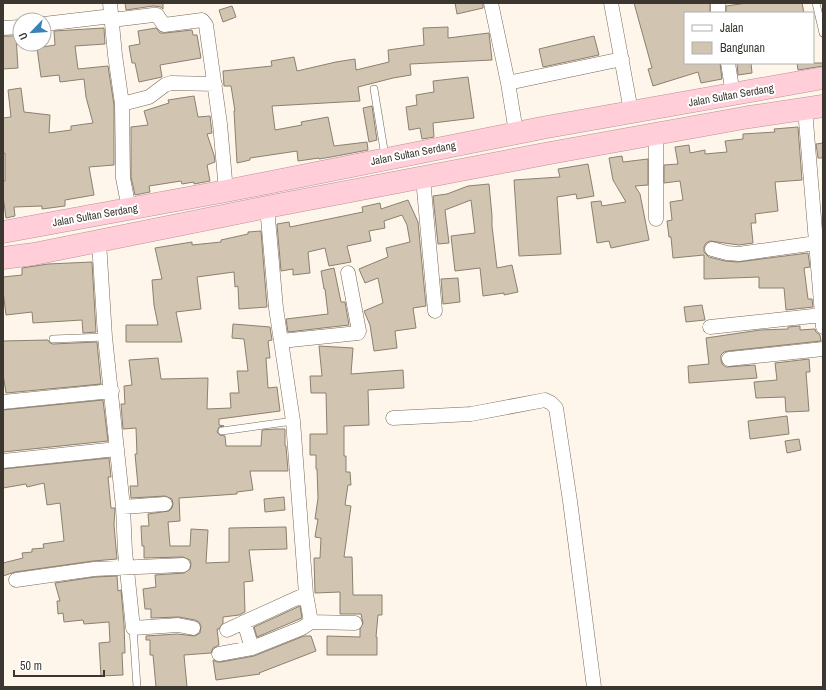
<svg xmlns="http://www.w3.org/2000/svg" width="826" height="690" font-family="'Archivo Narrow',sans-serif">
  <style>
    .building { fill: #d1c4b1; stroke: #8c806e }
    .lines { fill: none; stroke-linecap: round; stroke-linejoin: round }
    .service-casing { stroke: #756958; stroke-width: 8 }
    .minor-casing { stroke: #756958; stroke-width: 15 }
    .trunk-casing { stroke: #ba9197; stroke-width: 23 }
    .service { stroke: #fff; stroke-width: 7 }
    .minor { stroke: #fff; stroke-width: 14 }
    .trunk { stroke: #ffced8; stroke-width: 22 }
    .labels { text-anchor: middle; stroke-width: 4; stroke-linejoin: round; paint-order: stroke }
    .street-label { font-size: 11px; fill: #3b362f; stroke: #fff }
  </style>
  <rect width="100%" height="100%" fill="#fef6ea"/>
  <!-- building -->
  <path class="building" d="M125,3H163V9L161,7L153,6L126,10Z
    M455,3H483V8L457,14Z
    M634,3H710V13H685V63H720L722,79L701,83L698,72L653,86L648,69L652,68Z
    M747,3H802L804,13H726V6Z
    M232,6L236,17L223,22L219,10Z
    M448,27V38L489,33L492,60L410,64L411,75L393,78L358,87L360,101L272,106L275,130L302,125L301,122L328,117L334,146L367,142L368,150L331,157L319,159V158L298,161L297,151L250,158V160L237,163L234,111H235L231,86H224L223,71L272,66L271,61L294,57L297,71L336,62L355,59L356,70L389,62L388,50L424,45L423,28Z
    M104,28L105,44L75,46L78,69L108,66L114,105V165L89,167L94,195L65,200V206L42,209V206L14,207L15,216L6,218L3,196V181H5V153L3,154V118L11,117L8,90L21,88L24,112L50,115L49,133L71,130V126L93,123L86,97L84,79L60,82L59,75L41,77L37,48L55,45L54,31Z
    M156,28L160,33H165L192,30L193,35H197L201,58L160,65L162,77L139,82L135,63H132L129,46L140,44L138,31Z
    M3,36H16L18,68L3,69Z
    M594,36L599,55L543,67L539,49Z
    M737,63H751L752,73L738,75Z
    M797,63H823V66L798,70Z
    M468,77L474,118L433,123L434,137L422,139L420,128L409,130L406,107L417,105L416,95L434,92L433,81Z
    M194,96L198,117L210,116L212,133L207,134L214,155L215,162L207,165L210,181L194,184V182L182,184L181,181L149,186L150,192L135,195L131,177V127L148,125L144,111L169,103L168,100Z
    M372,106L377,140L369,142L363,108Z
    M798,127L802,180L775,182L778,211L755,214L756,223H751L753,243L739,245L710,241L706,243L704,247V252L709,257L725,261L738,262L808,253L810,267L804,268L808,299H812L813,307L786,310L784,288H759V277L704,279V255L673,258L671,237H669L667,221L672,220L670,202L683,200L680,181L664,183V165L678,164L675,147L689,145L690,153L705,150V154L727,152L725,141L743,139V134L775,132L774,129Z
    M823,143V158H818L816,144Z
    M622,156L623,162L648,159V185L635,186L640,194L649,240L611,248L609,241L597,243L591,202L601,201L602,206L626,202L613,180L609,158Z
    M588,164L594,196L577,199L576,194L557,197L561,254L519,256L514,180L560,177L558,169Z
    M489,184L492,216V226L497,268L512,265L518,292L504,295V293L483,296L480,268L455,271L451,236L475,233L471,200L445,210L449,243L438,244L433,196L447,194L468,186Z
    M408,200L418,222L426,306L413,308L416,328L395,331L397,348L374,351L370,325L364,311L383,303L378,278L365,283L359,269L388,257L386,248L410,242L407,225L402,215L384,221L385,228L369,231L371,241L347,246L351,262L329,266L325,248L308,252L310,273L293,275V269L281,271L277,224L289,222L290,227L363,212L362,207L380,203L381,209Z
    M261,231L267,307L239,309L238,286L235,287L234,272L197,277L201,309L176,312L182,342H126V325H158L154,305L152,280L162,279L155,248L192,242V245L221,242V240L248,234V232Z
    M92,262L96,332L83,333L82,320L33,323L32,312L6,315L3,291V277L22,275V268L48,264Z
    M334,268L341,302H345L349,325L288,332L286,319L328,314L325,289H324L321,271Z
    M458,278L460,302L443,304L441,279Z
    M702,305L705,320L686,322L684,307Z
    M233,324L270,327L272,340L268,341L270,358H266L268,388L277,387L280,411L219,419V425L224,426L219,427L217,432L220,435L225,436L226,446H261L262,430L275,429H285V446H286L288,471H250L253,490L237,492V494L179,498L180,521L168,522L170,546H190L191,529L208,530L206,563L229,562V528L286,527L287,549L249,550L253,581L244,582L245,612L239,615L223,617V623L219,629H217L219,645L213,648L211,653L184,655L187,687H156L153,655H150V640H146V636L177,634L195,636L200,633L201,626L199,622L195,620L179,617L151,618V609H145L143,589L156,587L155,575L184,573L190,569L191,564L190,560L183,557L144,558V546H142L141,526H149L148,514L169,511L172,508L173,504L172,499L165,496L131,498L130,486H138L135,454H137L136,428L123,429L121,404H125L124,386L132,385L129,360L158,358L161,379L208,378L207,409L231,408L230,393H239L237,371H248L244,339L232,338Z
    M800,326V330L815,329L816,332L820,335L821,341L728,351L724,352L721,355V360L722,364L726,367L755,365L757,378L689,383L688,366L709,364L706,338L760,330L788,329V327Z
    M48,340L50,343L53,344L97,342L101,384L6,393L3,374V341Z
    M319,346L353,348L351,374L403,370L404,388L368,390L369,425L344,426V456H346V472H350L351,485H348L345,505L351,506L344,557H352L353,595H382V615H378L376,637H377V655H327V636L360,637V629L363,623L361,614H340V592L315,593L314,558H320L321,538L315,537L318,519H315L318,498L317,469H316V455H310V434H327L326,393H311L310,376H322Z
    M809,359L810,372H806L809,411L786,412L785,397L756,398L754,382L777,380L775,363Z
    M103,400L108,441L3,452V410Z
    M787,416L789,434L750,439L748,421Z
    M799,439L801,450L787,453L785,441Z
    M109,458L111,477H108L111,508H115L114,525L117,559L93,561L15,572L3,576V563L23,558L22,553L32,552V549L44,548L43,544L64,541L60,503L47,505L44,483L27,487L26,484L3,488V469Z
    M284,497L285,510L265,512L264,499Z
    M117,576L118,591L121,590L124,624L125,653H122L123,675L101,676L99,643L110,642L109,622L84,624L83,620L64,622L63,613L58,614L57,601H60L55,583L95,577Z
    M300,606L302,618L257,637L254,627Z
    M304,636H311L316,651L259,673L260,674L216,680L213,660L217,662H221L254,656Z"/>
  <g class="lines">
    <defs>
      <path id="service" d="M816,3L823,33
        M374,89L385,156
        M53,339L105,337
        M222,431L293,421
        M133,628L137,687"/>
      <path id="minor" d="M110,3L115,55L122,104L123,178L129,209
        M491,3L508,83L516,132
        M611,3L631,111
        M718,3V13
        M112,20L153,15H157L164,25L202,20L206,25L220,124L226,191
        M44,24L112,16
        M3,28L20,27
        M728,63L733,95
        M508,83L622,59
        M122,104L149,97L165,85L171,83L215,84
        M805,109L823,327
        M423,178L435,311
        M267,207L276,308L293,421L306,594L311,622L355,623
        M656,219V135
        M99,242L105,337L123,507L125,551L133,628L178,625L193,628
        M712,249L727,253L739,254L816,243
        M710,327L822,315
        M281,341L358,333L359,331L348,273
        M729,359L823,349
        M3,402L112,391
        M393,418L471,414L545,400L551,403L556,408L570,501L594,687
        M3,461L117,449
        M123,507L165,504
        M16,580L94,569L183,565
        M244,622L252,648
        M227,630L306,594
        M219,654L252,648L302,628L311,622"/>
      <path id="trunk" d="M3,232L226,191L547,127L823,78
        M3,258L34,254L267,207L550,153L749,117L823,106"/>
    </defs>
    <!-- service casing -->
    <use href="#service" class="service-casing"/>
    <!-- minor casing -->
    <use href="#minor" class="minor-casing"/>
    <!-- trunk casing -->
    <use href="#trunk" class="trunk-casing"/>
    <!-- service -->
    <use href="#service" class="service"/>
    <!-- minor -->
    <use href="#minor" class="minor"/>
    <!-- trunk -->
    <use href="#trunk" class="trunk"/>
  </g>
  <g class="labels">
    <!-- street labels -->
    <g class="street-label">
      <text transform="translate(731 95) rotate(-10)" y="4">Jalan Sultan Serdang</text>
      <text transform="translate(413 153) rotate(-11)" y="4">Jalan Sultan Serdang</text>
      <text transform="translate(95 215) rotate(-10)" y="4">Jalan Sultan Serdang</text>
    </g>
  </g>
  <!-- border -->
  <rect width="826" height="690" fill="none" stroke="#3b362f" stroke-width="8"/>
  <!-- legend -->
  <rect x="684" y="12" width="130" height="52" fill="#ffffff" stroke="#b1afac"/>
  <rect x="692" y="25" width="20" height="6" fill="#ffffff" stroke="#b1afac"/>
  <text x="720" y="32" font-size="12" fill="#3b362f">Jalan</text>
  <rect x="692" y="42" width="20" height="12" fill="#d1c4b1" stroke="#b1afac"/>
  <text x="720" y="52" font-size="12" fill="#3b362f">Bangunan</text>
  <!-- north arrow -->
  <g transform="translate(32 32) rotate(245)"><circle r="19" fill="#ffffff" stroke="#b1afac"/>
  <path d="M0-3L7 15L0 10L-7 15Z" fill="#3782b6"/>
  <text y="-6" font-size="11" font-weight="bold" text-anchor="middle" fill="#3b362f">U</text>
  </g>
  <!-- scale -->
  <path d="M14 670v6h90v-6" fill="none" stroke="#3b362f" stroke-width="2"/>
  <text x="20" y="670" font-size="12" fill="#3b362f" stroke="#ffffff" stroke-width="3" paint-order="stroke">50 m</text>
</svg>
